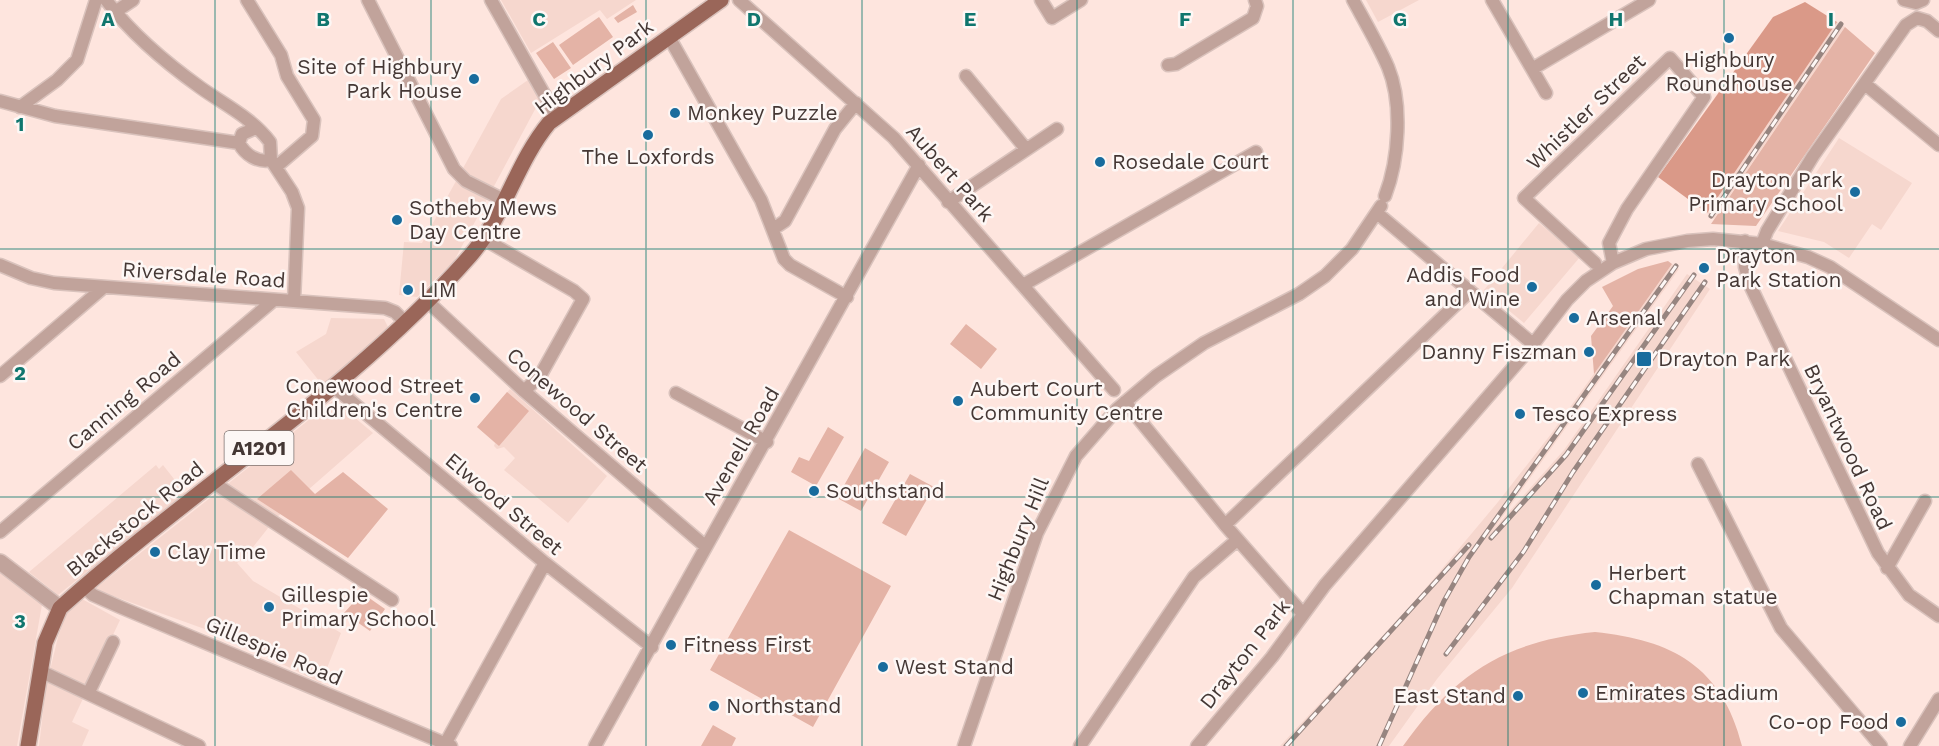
<svg xmlns="http://www.w3.org/2000/svg" width="1939" height="746" font-family="'Work Sans',sans-serif">
  <style>
    .built { fill: #f6d7ce }
    .green { fill: #e4b3a6 }
    .forest { fill: #da9988 }
    .lines { fill: none; stroke-linecap: round; stroke-linejoin: round }
    .minor-casing { stroke: #d9c2bc; stroke-width: 15 }
    .tertiary-casing { stroke: #d9c2bc; stroke-width: 18 }
    .primary-casing { stroke: #d9c2bc; stroke-width: 18 }
    .minor { stroke: #c1a39b; stroke-width: 12 }
    .tertiary { stroke: #c1a39b; stroke-width: 15 }
    .primary { stroke: #9a6659; stroke-width: 15 }
    .rail-casing { stroke: #978580; stroke-width: 5 }
    .rail { stroke: #fdf7f5; stroke-width: 3; stroke-dasharray: 9; stroke-linecap: butt }
    .grid { fill: none; stroke: #0f766e; stroke-width: 1.5; stroke-opacity: 0.55 }
    .poi-dot { fill: #196c9d; stroke: #fdf7f5; stroke-width: 2 }
    .labels { text-anchor: middle; stroke-width: 5; stroke-linejoin: round; paint-order: stroke }
    .shield { fill: #fdf7f5; stroke: #7c716e; stroke-width: 1.5 }
    .shield-label { font-size: 20px; font-weight: bold; fill: #443734 }
    .poi-label { font-size: 21px; fill: #443734; stroke: #fdf7f5; text-anchor: start }
    .street-label { font-size: 21px; fill: #443734; stroke: #fdf7f5 }
    .grid-label { font-size: 20px; text-anchor: middle; font-weight: bold; fill: #0f766e; stroke: #fdf7f5; stroke-width: 5; stroke-linejoin: round; paint-order: stroke }
  </style>
  <rect width="100%" height="100%" fill="#fee5de"/>
  <!-- built -->
  <path class="built" d="M501,0H636L607,19L600,10L531,53Z
    M1366,0H1419L1378,22Z
    M1837,22L1845,27L1714,219L1707,213Z
    M528,80L540,100L454,261L417,297L399,295L404,242L422,243L501,99Z
    M1839,138L1912,183L1881,230L1872,224L1849,258L1824,242L1778,231Z
    M1539,223L1580,257L1524,323L1484,290Z
    M1672,264L1679,269L1493,530L1564,450L1687,274L1710,289L1512,588L1437,679L1389,746H1280L1415,601L1498,502L1551,434Z
    M331,318L384,319L388,327L324,387L296,352L326,334Z
    M510,389L607,476L568,523L504,470L515,458L504,447L497,449L494,446L495,443L477,427Z
    M334,400L373,433L276,518L246,556L237,563L253,581L341,633L321,683L227,637L99,591L96,588Z
    M156,465L159,469L163,465L185,493L58,595L29,572Z
    M0,568L43,599L17,746H0Z
    M82,599L120,620L72,722L89,730L82,746H39L46,687L58,637L66,615Z"/>
  <!-- green -->
  <path class="green" d="M633,5L637,12L618,23L614,18Z
    M599,17L613,37L573,65L559,45Z
    M1845,27L1875,53L1756,226L1711,224Z
    M553,42L571,68L554,79L536,53Z
    M1668,261L1672,264L1594,374L1591,336L1613,306L1602,287L1638,269Z
    M966,324L997,349L981,369L950,344Z
    M507,392L529,411L499,446L477,427Z
    M828,427L844,437L816,486L791,472L799,457L809,461Z
    M865,448L889,462L861,511L837,498Z
    M291,470L315,494L343,472L388,509L348,558L257,499Z
    M910,474L934,487L906,536L882,523Z
    M789,530L891,586L813,727L710,670Z
    M362,593L385,609L370,631L344,613Z
    M1595,632C1672,640 1722,666 1742,746H1403C1455,673 1506,641 1595,632Z
    M713,725L736,738L732,746H701Z"/>
  <!-- forest -->
  <path class="forest" d="M1805,2L1837,22L1707,213L1658,177L1773,17Z"/>
  <g class="lines">
    <defs>
      <path id="minor" d="M106,0C132,35 166,63 201,88C225,105 252,118 270,142L271,160L292,192L298,208L294,301
        M247,0L281,55L287,76L314,120L312,136L276,167
        M368,0L454,169L466,181L504,200
        M491,0L557,117
        M739,0L894,138L1114,390
        M1041,0L1052,18L1081,0
        M1353,0C1365,22 1378,44 1388,67C1403,103 1399,160 1385,196
        M1492,0L1546,93
        M1904,0L1916,3L1923,0
        M115,12L133,0
        M669,37L761,200L784,259L790,265L847,297
        M1168,65L1176,64L1253,18L1257,6L1255,0
        M1532,69L1649,0
        M966,76L1026,149
        M1865,84L1939,145
        M0,101L55,116L239,143C245,155 258,163 271,160
        M20,107L57,80L77,60L96,0
        M239,143L242,134L256,128
        M948,202L1057,129
        M1377,213L1533,344
        M773,229L785,221L835,129L856,103
        M482,238L574,291L583,299L540,376L524,391
        M1745,241V267L1750,285L1878,553L1909,595L1939,616
        M1762,244L1767,231L1813,156L1906,25L1917,18L1927,21L1939,31
        M1595,263L1524,198L1670,58L1704,97L1627,209L1609,243L1613,263
        M0,265L31,278L54,283L385,308L395,312L404,321
        M1023,285L1256,152
        M426,300L524,391L705,546
        M0,376L104,287
        M334,387L545,563L652,647
        M676,393L767,442
        M1125,402L1225,525L1303,614
        M1698,464L1781,628L1881,746
        M214,483L392,600
        M1225,525L1470,291
        M0,532L274,300
        M1887,568L1925,501
        M84,587L93,595L120,607L451,746
        M40,671L199,746
        M89,692L113,642
        M444,746L545,563
        M595,746L919,165
        M964,746L1037,533L1076,456L1117,409L1156,376L1204,343L1299,294L1325,276L1352,249L1381,206
        M1080,746L1194,577L1237,540
        M1197,746L1272,657L1325,585L1531,347L1567,300L1586,281L1613,263L1646,249L1687,241L1713,239L1762,244L1808,257L1830,267L1939,340
        M1910,746L1939,699"/>
      <path id="tertiary" d="M0,562L60,608"/>
      <path id="primary" d="M28,746L45,643L60,608C194,487 350,392 470,256C504,217 516,163 549,123L721,0"/>
    </defs>
    <!-- minor casing -->
    <use href="#minor" class="minor-casing"/>
    <!-- tertiary casing -->
    <use href="#tertiary" class="tertiary-casing"/>
    <!-- primary casing -->
    <use href="#primary" class="primary-casing"/>
    <!-- minor -->
    <use href="#minor" class="minor"/>
    <!-- tertiary -->
    <use href="#tertiary" class="tertiary"/>
    <!-- primary -->
    <use href="#primary" class="primary"/>
    <defs>
      <path id="rail" d="M1711,216L1841,24
        M1491,538L1566,455L1694,275
        M1446,654L1524,551L1573,472L1705,282
        M1286,746L1469,545
        M1379,746L1444,601L1469,557L1676,266"/>
    </defs>
    <!-- rail casing -->
    <use href="#rail" class="rail-casing"/>
    <!-- rail -->
    <use href="#rail" class="rail"/>
  </g>
  <!-- grid -->
  <path class="grid" d="M215,0V746M431,0V746M646,0V746M862,0V746M1077,0V746M1293,0V746M1508,0V746M1724,0V746M0,249H1939M0,497H1939"/>
  <!-- markers -->
  <g class="poi-dot">
    <circle cx="1729" cy="38" r="6"/>
    <circle cx="474" cy="79" r="6"/>
    <circle cx="675" cy="113" r="6"/>
    <circle cx="648" cy="135" r="6"/>
    <circle cx="1100" cy="162" r="6"/>
    <circle cx="1855" cy="192" r="6"/>
    <circle cx="397" cy="220" r="6"/>
    <circle cx="1704" cy="268" r="6"/>
    <circle cx="1532" cy="287" r="6"/>
    <circle cx="408" cy="290" r="6"/>
    <circle cx="1574" cy="318" r="6"/>
    <circle cx="1589" cy="352" r="6"/>
    <rect x="1636" y="351" width="16" height="16" rx="3"/>
    <circle cx="475" cy="398" r="6"/>
    <circle cx="958" cy="401" r="6"/>
    <circle cx="1520" cy="414" r="6"/>
    <circle cx="814" cy="491" r="6"/>
    <circle cx="155" cy="552" r="6"/>
    <circle cx="1596" cy="585" r="6"/>
    <circle cx="269" cy="607" r="6"/>
    <circle cx="671" cy="645" r="6"/>
    <circle cx="883" cy="667" r="6"/>
    <circle cx="1583" cy="693" r="6"/>
    <circle cx="1518" cy="696" r="6"/>
    <circle cx="714" cy="706" r="6"/>
    <circle cx="1901" cy="722" r="6"/>
  </g>
  <g class="labels">
    <!-- shield labels -->
    <rect class="shield" x="224.5" y="431" width="69" height="34" rx="4.5"/>
    <g class="shield-label">
      <text x="259" y="455">A1201</text>
    </g>
    <!-- poi labels -->
    <g class="poi-label">
      <text x="1729" y="67" text-anchor="middle">Highbury<tspan x="1729" dy="24">Roundhouse</tspan></text>
      <text x="462" y="74" text-anchor="end">Site of Highbury<tspan x="462" dy="24">Park House</tspan></text>
      <text x="687" y="120">Monkey Puzzle</text>
      <text x="648" y="164" text-anchor="middle">The Loxfords</text>
      <text x="1112" y="169">Rosedale Court</text>
      <text x="1843" y="187" text-anchor="end">Drayton Park<tspan x="1843" dy="24">Primary School</tspan></text>
      <text x="409" y="215">Sotheby Mews<tspan x="409" dy="24">Day Centre</tspan></text>
      <text x="1716" y="263">Drayton<tspan x="1716" dy="24">Park Station</tspan></text>
      <text x="1520" y="282" text-anchor="end">Addis Food<tspan x="1520" dy="24">and Wine</tspan></text>
      <text x="420" y="297">LIM</text>
      <text x="1586" y="325">Arsenal</text>
      <text x="1577" y="359" text-anchor="end">Danny Fiszman</text>
      <text x="1658" y="366">Drayton Park</text>
      <text x="463" y="393" text-anchor="end">Conewood Street<tspan x="463" dy="24">Children's Centre</tspan></text>
      <text x="970" y="396">Aubert Court<tspan x="970" dy="24">Community Centre</tspan></text>
      <text x="1532" y="421">Tesco Express</text>
      <text x="826" y="498">Southstand</text>
      <text x="167" y="559">Clay Time</text>
      <text x="1608" y="580">Herbert<tspan x="1608" dy="24">Chapman statue</tspan></text>
      <text x="281" y="602">Gillespie<tspan x="281" dy="24">Primary School</tspan></text>
      <text x="683" y="652">Fitness First</text>
      <text x="895" y="674">West Stand</text>
      <text x="1595" y="700">Emirates Stadium</text>
      <text x="1506" y="703" text-anchor="end">East Stand</text>
      <text x="726" y="713">Northstand</text>
      <text x="1889" y="729" text-anchor="end">Co-op Food</text>
    </g>
    <!-- street labels -->
    <g class="street-label">
      <text transform="translate(594 67) rotate(-37)" y="7">Highbury Park</text>
      <text transform="translate(1586 112) rotate(-44)" y="7">Whistler Street</text>
      <text transform="translate(950 173) rotate(49)" y="7">Aubert Park</text>
      <text transform="translate(204 275) rotate(4)" y="7">Riversdale Road</text>
      <text transform="translate(124 401) rotate(-40)" y="7">Canning Road</text>
      <text transform="translate(577 410) rotate(41)" y="7">Conewood Street</text>
      <text transform="translate(741 446) rotate(-60)" y="7">Avenell Road</text>
      <text transform="translate(1848 447) rotate(65)" y="7">Bryantwood Road</text>
      <text transform="translate(504 504) rotate(40)" y="7">Elwood Street</text>
      <text transform="translate(135 519) rotate(-39)" y="7">Blackstock Road</text>
      <text transform="translate(1018 539) rotate(-68)" y="7">Highbury Hill</text>
      <text transform="translate(274 651) rotate(23)" y="7">Gillespie Road</text>
      <text transform="translate(1245 654) rotate(-52)" y="7">Drayton Park</text>
    </g>
  </g>
  <g class="grid-label">
    <text x="108" y="26">A</text>
    <text x="323" y="26">B</text>
    <text x="539" y="26">C</text>
    <text x="754" y="26">D</text>
    <text x="970" y="26">E</text>
    <text x="1185" y="26">F</text>
    <text x="1400" y="26">G</text>
    <text x="1616" y="26">H</text>
    <text x="1831" y="26">I</text>
    <text x="20" y="131">1</text>
    <text x="20" y="380">2</text>
    <text x="20" y="628">3</text>
  </g>
</svg>
